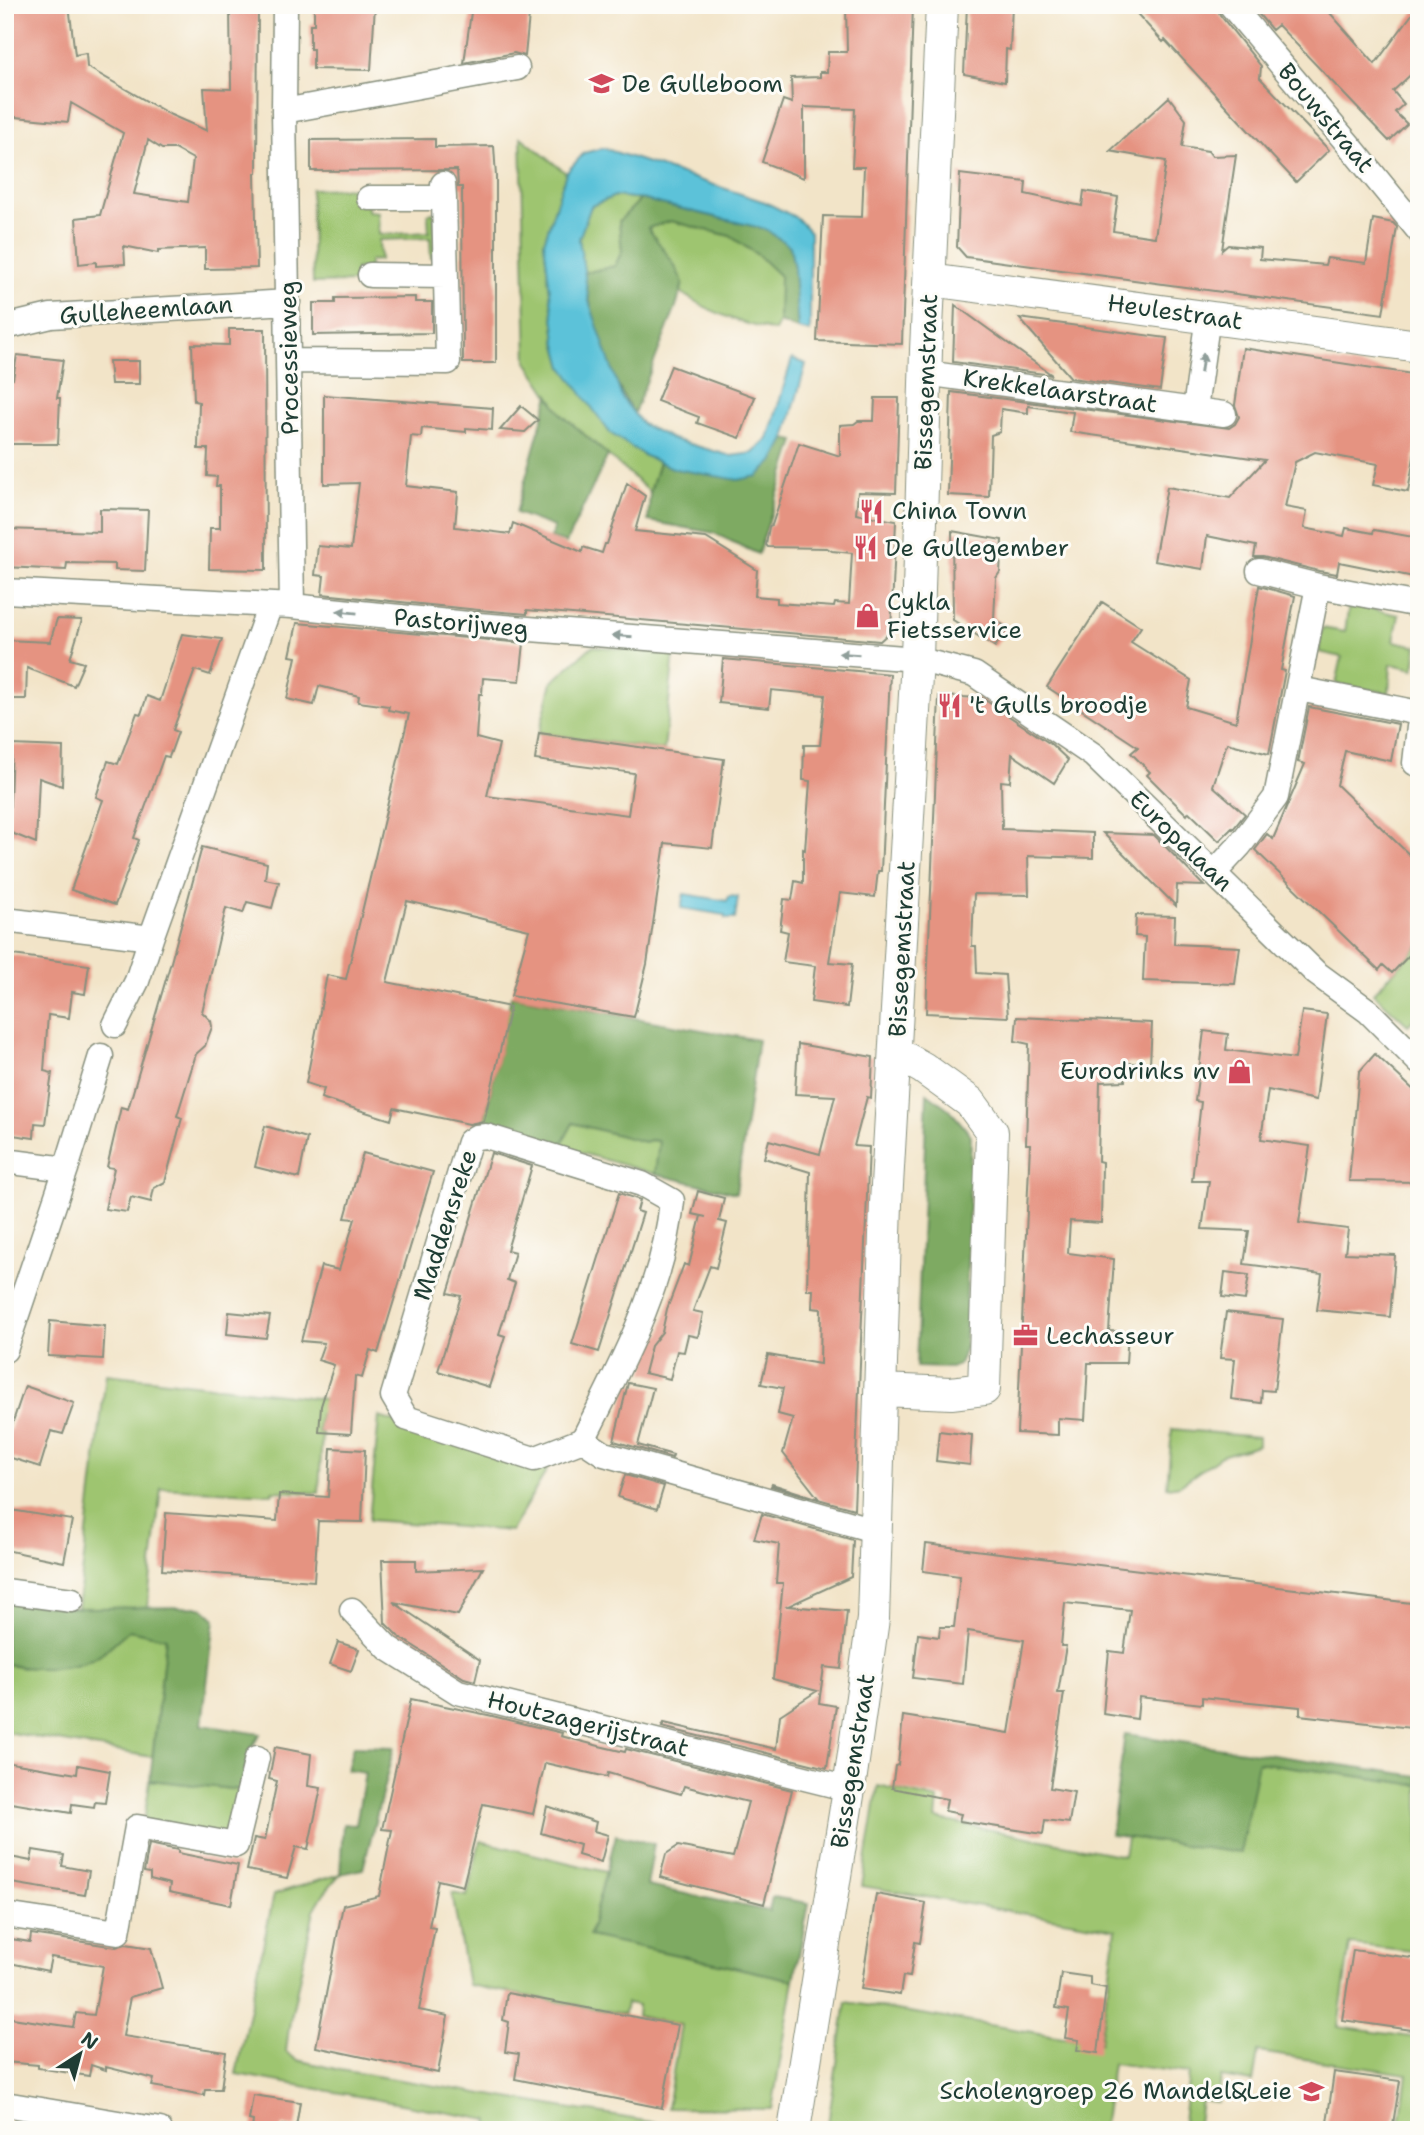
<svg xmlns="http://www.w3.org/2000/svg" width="1424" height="2135" font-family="'Shantell Sans',sans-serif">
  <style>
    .green { fill: #9ec570; stroke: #5e8152; stroke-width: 2 }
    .forest { fill: #7eaa62; stroke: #4e744b; stroke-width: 2 }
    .water { fill: #5cc2d9; stroke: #3e8086; stroke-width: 2 }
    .building { fill: #e59381; fill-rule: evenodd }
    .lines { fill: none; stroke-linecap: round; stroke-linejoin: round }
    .minor-casing { stroke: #88907e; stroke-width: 27 }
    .tertiary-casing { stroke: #88907e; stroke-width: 34 }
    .minor { stroke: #fff; stroke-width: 24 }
    .tertiary { stroke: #fff; stroke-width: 32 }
    .oneway { fill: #8f9e9a }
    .labels { text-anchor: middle; stroke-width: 6; stroke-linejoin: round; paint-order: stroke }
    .poi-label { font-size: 24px; fill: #1f3d34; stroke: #fdfcf7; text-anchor: start }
    .street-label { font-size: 24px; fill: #1f3d34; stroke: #fdfcf7 }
  </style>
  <rect width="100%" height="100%" fill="#fdfcf7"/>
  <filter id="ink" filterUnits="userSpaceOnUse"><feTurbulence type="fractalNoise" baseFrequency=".0143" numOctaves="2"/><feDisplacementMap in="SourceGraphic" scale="14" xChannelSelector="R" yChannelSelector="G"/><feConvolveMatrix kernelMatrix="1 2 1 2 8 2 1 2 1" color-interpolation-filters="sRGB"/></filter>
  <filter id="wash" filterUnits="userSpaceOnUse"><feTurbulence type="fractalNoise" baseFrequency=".00686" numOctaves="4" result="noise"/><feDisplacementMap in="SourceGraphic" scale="28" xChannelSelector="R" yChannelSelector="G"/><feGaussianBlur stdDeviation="1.57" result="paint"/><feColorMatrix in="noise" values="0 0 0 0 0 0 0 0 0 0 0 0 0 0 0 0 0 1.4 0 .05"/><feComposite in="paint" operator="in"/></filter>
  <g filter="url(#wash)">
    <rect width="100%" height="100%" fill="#f2e4c8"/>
    <!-- green -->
    <path class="green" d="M521,137L566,173L544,242L556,341L563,367L645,456L659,462L650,492L562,415L527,362Z
      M368,188V211L378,212L379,235L429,232L428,214L434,213L435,258H431L430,238L379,240L380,260L369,261V268L356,269L357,282L313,283L311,189Z
      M615,196L641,199L619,221L622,251L615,266L584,273L579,239L591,206Z
      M671,221L730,236L759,256L781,276L779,322L775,331C742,324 708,312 681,292L683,283L648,228Z
      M1349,604L1399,615L1394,641L1417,646L1414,669L1391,664L1389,693L1336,684L1342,657L1319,652L1322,628L1345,632Z
      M592,646L674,654L664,750L539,733L552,682Z
      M1419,946V1014L1408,1025L1373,993Z
      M573,1123L644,1142L650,1140L660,1142L655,1174L560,1147Z
      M106,1374L324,1399L323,1413L320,1414L318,1432L322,1433L319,1493L273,1491L272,1494L161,1488L147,1608H78Z
      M379,1417L547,1470L511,1531L369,1520Z
      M1172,1429L1258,1437V1445L1221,1456L1180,1485L1167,1487Z
      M129,1630L166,1638L152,1757L5,1732V1664L23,1668Z
      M1257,1762L1419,1785V1952L1350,1944L1338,2027L1419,2038V2130H1399L1407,2074L1258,2052L1253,2082L1221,2077L1218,2102L1201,2100L1197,2130H1182L1189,2073L1112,2063L1103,2130H869L828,2124L846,2002L1100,2043L1116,1929L862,1886L878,1786L938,1800L936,1819L1124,1856L1127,1837L1240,1853Z
      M150,1780L240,1790L231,1838L144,1821Z
      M480,1841L606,1872L589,1936L794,1980L772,2109L667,2108L681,2025L637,2016L638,2005L626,2003L624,2014L468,1985L452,1893L467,1896Z
      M340,1874L324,1893L314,1910L289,2027L286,2052L297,2060L340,2070L669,2125L752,2130H488L489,2120L236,2074L274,1894Z"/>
    <!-- forest -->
    <path class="forest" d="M641,199L765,229L790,246L794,268L798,329L779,322L780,276L759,256L730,236L671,221L648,228L674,264L683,283L677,304L634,413C611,382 590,312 584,273L615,266L622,251L619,221Z
      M549,395L562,415L608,455L566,543L551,538L554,527L516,513Z
      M785,439L795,441L758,554L714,533L648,521L650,492L659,462C675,469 690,471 707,474C752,483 764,481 785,439Z
      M511,996L758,1040L736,1193L655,1174L659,1141L650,1140L644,1142L573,1123L560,1147L483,1127Z
      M927,1093L950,1110L971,1135L965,1347L959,1365L951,1368L916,1367Z
      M5,1601L78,1608L202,1607L215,1619L202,1725L260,1734L250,1750L240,1790L150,1780L166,1638L129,1630C118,1639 106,1652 94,1658C69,1671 31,1670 5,1664Z
      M1125,1734L1419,1776V1785L1258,1762L1240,1853L1111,1835Z
      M353,1746L394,1747L363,1869L340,1874L343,1824L356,1825L365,1773L347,1770Z
      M616,1835L654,1844L647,1886L769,1911L772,1897L809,1903L794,1980L589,1936Z"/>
    <!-- water -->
    <path class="water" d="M603,148L765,202L797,218L810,232V332L798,329L794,268L790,246L765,229L641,199L615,196L591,206L579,239L589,301L622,398L642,424L672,439L731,456L753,453L768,439L792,359L806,364L785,439L773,462L758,476L738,480L675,469L645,456L610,433L563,367L556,341L544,242L566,173L584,153Z
      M684,894L727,901L729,896L738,897L735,919H725V915L681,908Z"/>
    <g id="blocks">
      <!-- building -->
      <path class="building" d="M5,5H69L75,55L86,53L87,67L171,115L207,131L204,88L231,89L230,5H258L257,173H255L257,268L205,269V248L158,250V253L124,246L125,264L96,266V262L79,264L76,218L100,215L123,133L71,103L68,122L5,116ZM148,140L162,149H175L193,159L188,202L134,194Z
        M314,5H375L371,70L313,69V49H310V24H314Z
        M472,5H530L525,56L514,53L464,63Z
        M846,5H913L902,344L817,341L823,216L862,217L864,167H852L855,109L804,107V178L762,162L783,100L792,103L791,78L820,77V72H827L828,52H847Z
        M967,5H1012L1010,50L1006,49L1005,82L964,74Z
        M1129,5H1216L1220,15L1261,66L1260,78L1329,150L1296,182L1165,40L1163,42Z
        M1251,5H1323L1375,64L1419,5V67L1393,91L1404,104L1395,112L1407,124L1389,141L1278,25L1272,30Z
        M1169,97L1186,120L1182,147L1208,151L1212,156L1236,155L1222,250L1228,245L1261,248L1260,259L1325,265L1327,258L1366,263L1373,219L1393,223L1397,227L1383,314L966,257L957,247L960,174L1026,182L1025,194L1082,206L1084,191L1118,197L1113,231L1155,237L1166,161L1110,151Z
        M435,139V147L494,146L496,177V363H463L462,187H458L457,170L311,171V140Z
        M415,297V302H432V333L313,335V303H335V298Z
        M955,305L1052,375L953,362Z
        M1019,318L1167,338L1160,390L1071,378Z
        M229,329H265L266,570L209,569L210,528H220V486H216L217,477L207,476L208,449H198L199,402L194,401L192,344L229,345Z
        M1243,348L1419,375V428L1408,492L1373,485L1378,464L1315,452L1295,462L1285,507L1307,511L1304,528L1344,536L1346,528L1373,533L1374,530L1419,538V578L1339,562L1337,574L1319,571L1263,557H1254L1256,546L1207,536L1203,569L1154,561L1167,487L1230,498L1265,460L1070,432L1073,412L1028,406V413L1001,409L1000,432L991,435L989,497L948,495L951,392L1229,428L1235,424L1239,417L1235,405Z
        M17,355L63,360L57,398H60L58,444H5L7,378L13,379Z
        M109,361H139V384H111Z
        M671,366L755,397L740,438L697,423L699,417L657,401Z
        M324,395L493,408L492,430L466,428V432L422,428L421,437L411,436L406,486L458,492L455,527L510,534L513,523L582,552L583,547L602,553L605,544H607L627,483L645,496L635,531L706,538L757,570L755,596L777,598V603L834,607L835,603L849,604L852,553L832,551L827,548L768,547L766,545L769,526L772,525L799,443L840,456V425L854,424L858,421H874L875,398H899L896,493L858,492L856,514L896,521L891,631L880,641L527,610V614L479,610L322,594L324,576L315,575L318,546L351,549L359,483L324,484Z
        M521,406L538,420L525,432L500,430Z
        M100,509L148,510L145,571L115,570V564L67,563L66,570L5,567V529L100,532Z
        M952,531L1002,540L1000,572L996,578L994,619L1008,628L995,647L953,620Z
        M1259,586L1295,596L1281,670L1285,671L1269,754L1227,743L1213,786L1245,814L1233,829L1232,828L1219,841L1189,812L1187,815L1147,775L1150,772L1131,753L1138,747L1047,687L1102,602L1141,627L1131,642L1191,680L1186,707L1236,722Z
        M57,619L82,620L70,659L84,663L74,686L27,668L26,699H5V640L50,642Z
        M297,623L524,643L520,681L483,678L482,694H479L476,738L499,744L487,796L628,815L634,773L535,760L539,733L724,759L712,848L665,843L647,964L634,1017L511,996L529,930L407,901L387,982L510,1007L484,1121L469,1124L394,1108L391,1120L321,1098L324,1089L306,1083L327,975L346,979L409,714L388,710L389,706L358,702L359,696L319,686L314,705L287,699L296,657L290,656Z
        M182,634L222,639L210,675L195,670L173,730L178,732L169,757L164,756L156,778L134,838L139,840L115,905L71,890L103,800L96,797L108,761L118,764L137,713L141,714L147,696L160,701Z
        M723,659L890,674L881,871H878L875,897L840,893L829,962L852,964L847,1007L811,1002L815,966L783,962L788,932L780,930L784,899L792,900L795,881L803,883V849L805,850L810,781L803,780L804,745H820L825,695L771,690L769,708L719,703Z
        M939,696L982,698L1052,745L1068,760L1054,783L1012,754L1010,782L1001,781L1002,829L1093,833V858L1028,856L1029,895L974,894L972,946H976L977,973L1005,975L1008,1017L926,1013Z
        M1309,707L1398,724L1391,761L1345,751L1337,785L1419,864V945L1392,973L1383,965L1379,970L1255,850L1267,834L1273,839L1305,764L1298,762Z
        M12,745L63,747L62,786L39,778L36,843L9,832Z
        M1103,833L1154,835L1204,886L1177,885L1176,906Z
        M202,847L267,863L265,879L279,882L272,908L247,902L243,913L226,908L202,1012L211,1021L212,1027L205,1046L196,1054L177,1116L182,1118L165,1182L154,1188L151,1202L131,1197L127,1212L105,1209L114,1168L107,1167L121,1107L128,1109L171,962Z
        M1136,915L1175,916L1174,944L1240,947L1235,984L1143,981L1145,937L1135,936Z
        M5,954L89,965L85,994L72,992L69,1018L48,1015L44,1071L52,1073L45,1124L35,1123L34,1138L5,1134Z
        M1302,1011L1327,1014L1316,1100L1268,1090L1261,1139L1310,1146L1299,1223L1348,1229L1345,1253L1395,1255L1390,1317L1317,1310L1322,1274L1244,1264L1249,1231L1202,1229L1209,1181H1192L1201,1102L1195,1101L1204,1031L1228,1034L1226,1050L1295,1059Z
        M1017,1017L1152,1023L1150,1064L1126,1063L1125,1081L1100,1082L1098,1161L1102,1162L1101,1223L1070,1221L1068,1253L1114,1259L1109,1331L1128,1332L1126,1363H1088L1085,1420L1058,1418V1435L1017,1433L1030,1144H1026L1029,1044L1015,1041Z
        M798,1044L873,1057L871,1098L867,1097L854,1146L869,1147L854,1509L771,1486L772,1484L819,1499L783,1453L793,1418L778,1414L783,1388L761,1384L768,1355L820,1364L821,1309L812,1308L813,1290H807L810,1172L764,1158L769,1140L820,1154L835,1096L795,1094Z
        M1375,1054L1419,1095V1182L1349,1181L1359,1072Z
        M265,1126L307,1138L299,1178L255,1167Z
        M363,1153L433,1172L378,1353L370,1350L362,1378L355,1376L351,1434L319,1432L321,1406L334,1365L318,1360L324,1343L301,1341L321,1266L339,1270L355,1219L345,1218Z
        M491,1153L532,1166L507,1250L515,1252L507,1280L515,1283L499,1334L505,1336L489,1387L438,1371L461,1296L448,1293Z
        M698,1191L724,1198L719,1221L727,1223L716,1268L710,1266L693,1311L703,1313L698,1337L688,1335L684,1352L677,1351L670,1379L644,1373L651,1346L662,1332L667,1309L684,1264L689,1266L701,1216L706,1217L692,1214Z
        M619,1193L640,1200L637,1211L643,1213L599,1352L572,1344Z
        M1225,1272L1249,1275L1245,1300L1222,1297Z
        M229,1312L270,1316L266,1338L227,1334Z
        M1226,1312L1283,1319L1274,1391L1262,1390L1261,1403L1231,1399L1235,1359L1220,1358Z
        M50,1321L105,1326L103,1359L48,1356Z
        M628,1383L653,1388L638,1445L673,1455L672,1458L614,1441Z
        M25,1386L74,1403L63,1434L51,1431L40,1467L5,1456V1445Z
        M939,1431L972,1435L970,1465L936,1461Z
        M331,1448L365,1450L362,1522L318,1521L314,1581L162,1570L166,1513L277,1521L279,1494L328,1497Z
        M625,1475L664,1486L657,1509L618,1497Z
        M11,1510L72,1520L64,1562L5,1550V1518L9,1519Z
        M762,1514L853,1540L851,1577L788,1606L847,1611L841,1669L824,1667L819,1703L836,1706L827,1768L662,1727L664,1723L776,1749L780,1715L817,1691L773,1679L783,1583H776L779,1544L754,1539Z
        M926,1544L1419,1604V1729L1300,1715V1707L1202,1697V1704L1139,1697L1137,1719L1103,1714L1109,1651L1124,1653L1130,1610L1065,1603L1061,1646H1066L1058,1693H1064L1050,1788L1074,1792L1069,1823L1045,1820L1043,1834L959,1821L961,1814L945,1811L947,1799L892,1788L895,1766L898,1765L903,1716L1009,1733L1024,1640L968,1631L963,1684L913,1678L918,1634L939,1637L940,1627H954L960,1576L923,1571Z
        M382,1560H416V1571L483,1568L458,1615L393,1602L480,1660L475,1681L464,1678L398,1636L385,1623Z
        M338,1642L359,1649L351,1671L330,1664Z
        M411,1699L488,1715L562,1733L561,1736L599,1746L625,1752L626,1749L792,1790L764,1904L660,1877L666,1854L678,1846L733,1857L748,1802L684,1786L681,1794L608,1773L607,1777L545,1763L533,1814L483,1804L463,1886L438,1880L429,1927L435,1928L419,2010L448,2016L438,2073L316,2047L343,1905L379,1896L392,1830L382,1829Z
        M275,1747L311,1754L308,1786L321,1788L308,1849L296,1847L287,1878L247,1870L254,1838L265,1840L277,1781L269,1779Z
        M5,1762L77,1774L78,1765L110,1771L105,1803L95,1802L94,1807L72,1804L71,1813L5,1802Z
        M547,1806L596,1822L594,1831L608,1835L601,1862L578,1855L580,1845L541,1833Z
        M149,1844L178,1850V1853L238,1865L231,1905L169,1892L170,1884L150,1879V1873L144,1872Z
        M33,1850L64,1855L62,1866L89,1871L85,1895L5,1882V1856L31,1861Z
        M876,1894L926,1903L920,1943L915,1942L910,1977L903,1976L900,1995L861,1989Z
        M31,1934L116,1947L126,1944L151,1948L162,1988L130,1997L123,2036L226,2052L221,2089H205L204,2095L152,2086L154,2079L106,2067V2070L91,2065L89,2076L38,2068V2065L5,2062V2017L73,2027L76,2013L94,2015L103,1966L51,1957L48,1971L5,1962V1938L30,1942Z
        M1353,1950L1419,1959V2031L1342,2020Z
        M1061,1973L1090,1977V1985L1106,1988L1098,2053L1077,2050L1079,2040L1065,2038L1069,2010L1056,2008Z
        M507,1993L678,2025L662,2108L515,2079L519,2054L505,2052L509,2022L503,2020Z
        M1334,2072L1400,2081L1392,2130H1326Z
        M253,2095L300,2102L296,2127L282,2125L281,2130H252L253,2121L249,2120Z"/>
    </g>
  </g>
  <g filter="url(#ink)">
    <use href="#blocks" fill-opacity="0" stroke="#88907e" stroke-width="2"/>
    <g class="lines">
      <defs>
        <path id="minor" d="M285,5L284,111L292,606
          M1231,5L1349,145L1419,231
          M284,111L517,68
          M369,198H444L443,184
          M370,275L446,276
          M5,327L51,316L288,302
          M289,361L448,362L444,198
          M925,373L1224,414
          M1195,409L1208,316
          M1259,571L1318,586L1419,605
          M5,591L292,606L478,625L917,659L974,674L1093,755L1316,973L1368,1011L1419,1062
          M1299,689L1419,713
          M1415,763L1419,727
          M1214,873L1240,845L1276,797L1318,586
          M5,920L151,938
          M115,1025L137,981L151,938L270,605
          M486,1136L642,1184L672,1201C664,1287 621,1364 583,1440L534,1459L406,1418L393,1396L469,1142L476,1137Z
          M5,1161L66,1169L101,1056
          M5,1350L66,1169
          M583,1440L604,1454L877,1531
          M5,1591L72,1600
          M352,1610L388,1648L458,1692L849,1789
          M5,1915L118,1932L137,1827L236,1845L257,1758
          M5,2104L160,2130"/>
        <path id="tertiary" d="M930,280L1419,346
          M882,1390L951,1393L984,1389L992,1132L970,1102L923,1068L896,1053
          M794,2130L849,1789L873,1619L886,1203L917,659L926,350L942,5"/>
      </defs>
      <!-- minor casing -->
      <use href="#minor" class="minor-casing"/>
      <!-- tertiary casing -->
      <use href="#tertiary" class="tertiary-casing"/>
      <!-- minor -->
      <use href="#minor" class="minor"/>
      <!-- tertiary -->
      <use href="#tertiary" class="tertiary"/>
    </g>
    <!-- one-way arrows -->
    <defs><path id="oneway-solid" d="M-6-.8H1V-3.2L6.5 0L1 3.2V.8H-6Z" transform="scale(1.75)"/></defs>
    <g class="oneway">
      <use href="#oneway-solid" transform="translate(1202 363) rotate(-82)"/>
      <use href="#oneway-solid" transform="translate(347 612) rotate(-174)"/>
      <use href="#oneway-solid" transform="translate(622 636) rotate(-176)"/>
      <use href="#oneway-solid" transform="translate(849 654) rotate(-176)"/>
    </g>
  </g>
  <!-- icons -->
  <defs>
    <symbol id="school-bare" viewBox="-9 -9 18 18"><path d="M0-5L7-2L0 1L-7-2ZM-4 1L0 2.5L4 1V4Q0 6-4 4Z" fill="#d1495b" stroke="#fdfcf7" stroke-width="2.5" paint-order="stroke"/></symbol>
    <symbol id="restaurant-bare" viewBox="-9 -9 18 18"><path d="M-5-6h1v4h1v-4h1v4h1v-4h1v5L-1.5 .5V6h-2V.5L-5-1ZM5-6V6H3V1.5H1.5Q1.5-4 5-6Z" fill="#d1495b" stroke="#fdfcf7" stroke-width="2.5" paint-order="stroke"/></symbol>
    <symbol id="shop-bare" viewBox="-9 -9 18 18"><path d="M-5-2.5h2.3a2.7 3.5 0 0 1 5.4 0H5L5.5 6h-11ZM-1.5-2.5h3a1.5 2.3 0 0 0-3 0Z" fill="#d1495b" stroke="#fdfcf7" stroke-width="2.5" paint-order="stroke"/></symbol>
    <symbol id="office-bare" viewBox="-9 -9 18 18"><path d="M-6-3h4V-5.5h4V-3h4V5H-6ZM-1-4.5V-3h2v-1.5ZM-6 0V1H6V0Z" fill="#d1495b" stroke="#fdfcf7" stroke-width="2.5" paint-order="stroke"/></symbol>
  </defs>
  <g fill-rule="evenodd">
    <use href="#school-bare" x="584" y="66" width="35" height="35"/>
    <use href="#restaurant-bare" x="854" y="494" width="35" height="35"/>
    <use href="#restaurant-bare" x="848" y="530" width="35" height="35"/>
    <use href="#shop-bare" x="850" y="598" width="35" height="35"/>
    <use href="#restaurant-bare" x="932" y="688" width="35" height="35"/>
    <use href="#shop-bare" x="1222" y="1054" width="35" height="35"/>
    <use href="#office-bare" x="1008" y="1318" width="35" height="35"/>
    <use href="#school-bare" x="1294" y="2074" width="35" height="35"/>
  </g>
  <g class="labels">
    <!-- poi labels -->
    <g class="poi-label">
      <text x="622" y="92">De Gulleboom</text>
      <text x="892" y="519">China Town</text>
      <text x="885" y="556">De Gullegember</text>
      <text x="887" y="610">Cykla<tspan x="887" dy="28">Fietsservice</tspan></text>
      <text x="969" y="713">'t Gulls broodje</text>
      <text x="1220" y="1079" text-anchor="end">Eurodrinks nv</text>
      <text x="1046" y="1344">Lechasseur</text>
      <text x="1292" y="2099" text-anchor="end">Scholengroep 26 Mandel&amp;Leie</text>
    </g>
    <!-- street labels -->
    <g class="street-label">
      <text transform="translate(1326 118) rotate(50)" y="8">Bouwstraat</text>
      <text transform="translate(146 310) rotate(-4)" y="8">Gulleheemlaan</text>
      <text transform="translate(1175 312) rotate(8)" y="8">Heulestraat</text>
      <text transform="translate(289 358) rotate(-91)" y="8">Processieweg</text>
      <text transform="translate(926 382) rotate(-88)" y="8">Bissegemstraat</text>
      <text transform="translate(1060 391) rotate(8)" y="8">Krekkelaarstraat</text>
      <text transform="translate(461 623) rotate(5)" y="8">Pastorijweg</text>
      <text transform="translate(1181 841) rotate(44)" y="8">Europalaan</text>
      <text transform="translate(902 949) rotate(-87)" y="8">Bissegemstraat</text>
      <text transform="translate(445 1225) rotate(-72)" y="8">Maddensreke</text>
      <text transform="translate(588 1724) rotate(14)" y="8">Houtzagerijstraat</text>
      <text transform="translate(853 1761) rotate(-81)" y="8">Bissegemstraat</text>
    </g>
  </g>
  <!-- margin -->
  <rect width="1424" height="2135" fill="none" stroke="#fdfcf7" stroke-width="28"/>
  <!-- north arrow -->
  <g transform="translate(80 2054) rotate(36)" stroke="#fdfcf7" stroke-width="5" paint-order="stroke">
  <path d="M0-5L12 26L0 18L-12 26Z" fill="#1f3d34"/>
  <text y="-10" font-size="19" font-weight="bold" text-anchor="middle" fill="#1f3d34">N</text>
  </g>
</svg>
